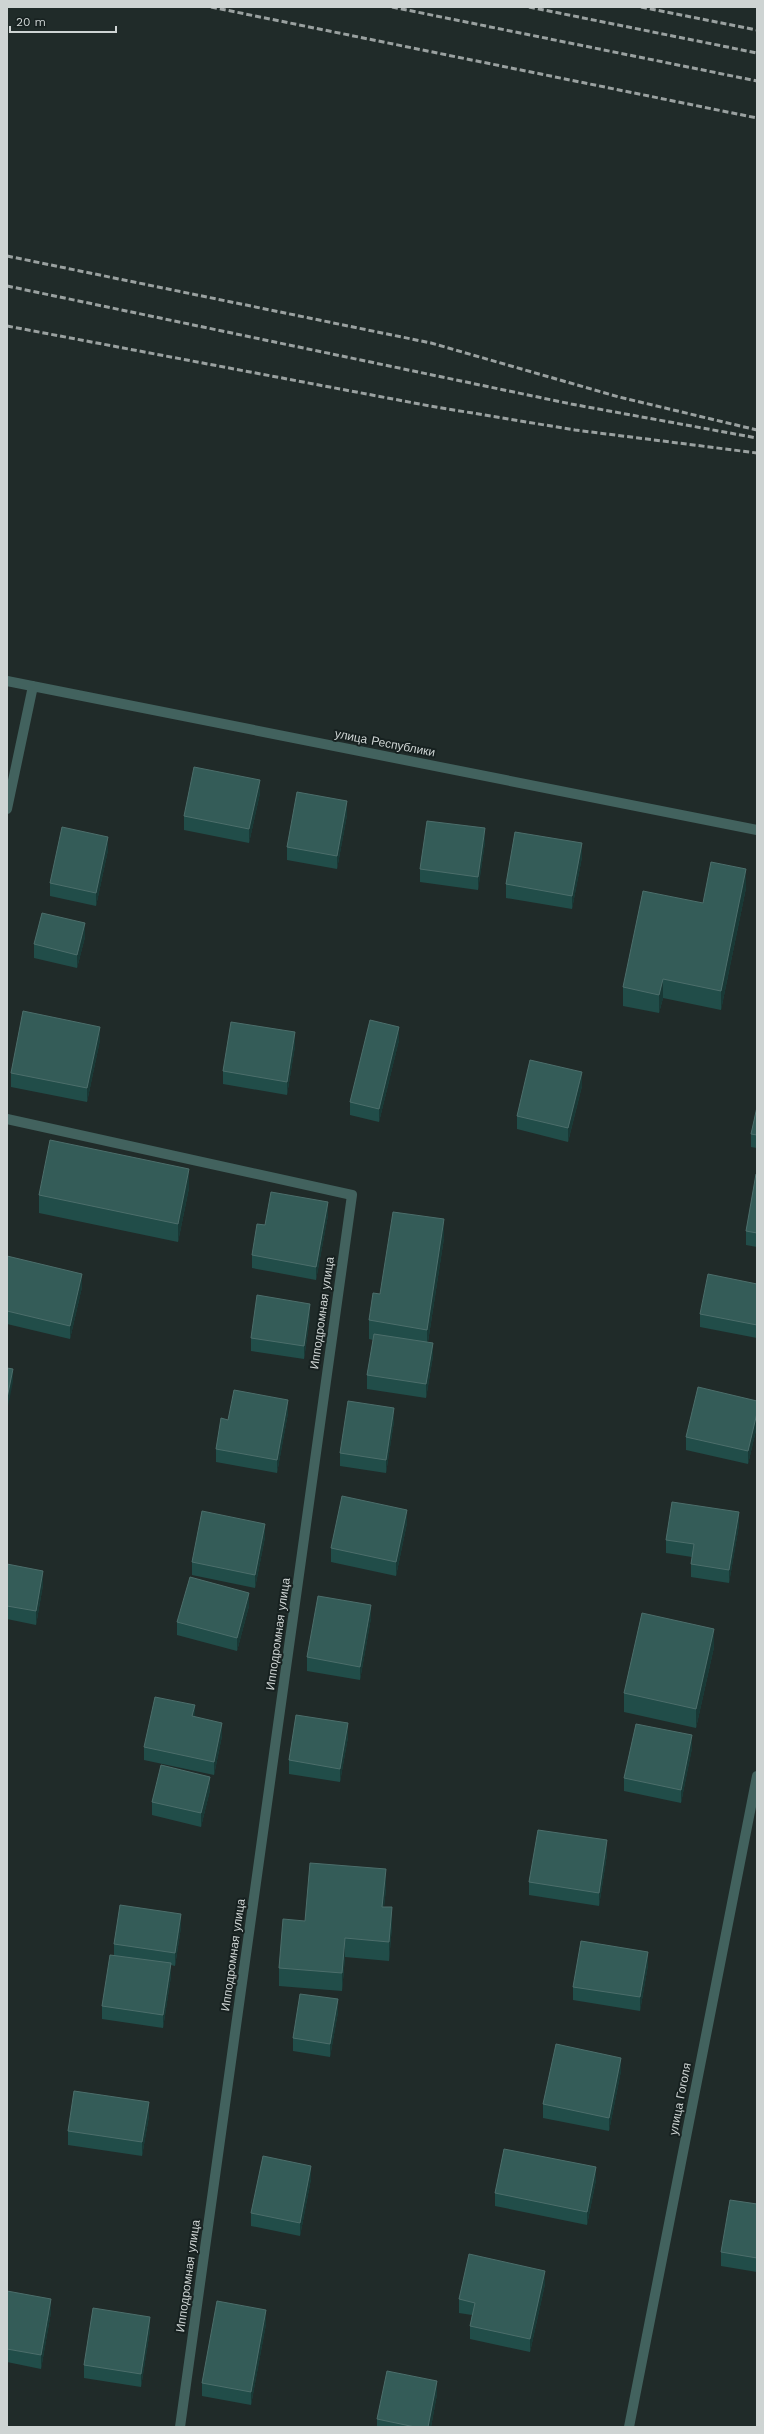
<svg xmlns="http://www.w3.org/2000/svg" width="764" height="2434" font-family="'Work Sans',sans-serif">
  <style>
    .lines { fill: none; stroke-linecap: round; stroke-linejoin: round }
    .minor { stroke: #42625e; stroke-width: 10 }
    .rail { stroke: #9aa1a0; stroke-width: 3; stroke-dasharray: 6 3; stroke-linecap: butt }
    .wall { fill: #214d49 }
    .shaded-wall { fill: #193936 }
    .building { fill: #345c58; stroke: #4c6e6b }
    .labels { text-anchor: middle; stroke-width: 4; stroke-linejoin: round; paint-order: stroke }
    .street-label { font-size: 12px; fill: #ced4d3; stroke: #172120 }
  </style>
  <rect width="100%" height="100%" fill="#202b29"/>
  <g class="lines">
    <!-- minor -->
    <path class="minor" d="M7,681L757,830
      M7,809L33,686
      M7,1119L352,1195L180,2427
      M629,2427L757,1776"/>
    <!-- rail -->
    <path class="rail" d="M211,7L757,118
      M392,7L757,81
      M529,7L757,53
      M641,7L757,30
      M7,256L431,343L619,397L757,430
      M7,286L571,404L757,438
      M7,326L430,406L575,430L757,453"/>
  </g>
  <!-- wall -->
  <path class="wall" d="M260,793L249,843L184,830V816Z
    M347,815L337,869L287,860V847Z
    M485,842L478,890L420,882V869Z
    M108,850L96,906L50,896V883Z
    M582,857L572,909L506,898V884Z
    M746,888L721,1010L663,998L659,1013L623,1006V987L703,903Z
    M85,937L77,968L34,958V944Z
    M100,1040L87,1102L11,1087V1073Z
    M399,1040L379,1122L350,1115V1102Z
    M295,1046L287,1095L223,1084V1071Z
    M582,1086L568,1142L517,1129V1116Z
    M757,1107V1148L751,1147V1134Z
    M757,1174V1247L746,1245V1231Z
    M189,1188L178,1242L39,1213V1195Z
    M328,1215L316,1280L252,1268V1255Z
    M444,1238L428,1342L433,1356L426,1398L367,1389V1375L373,1340L369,1339V1320L380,1294Z
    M7,1256L82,1287L70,1339L7,1324Z
    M757,1284V1338L700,1327V1314Z
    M310,1317L304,1359L251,1351V1338Z
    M757,1401V1426L748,1464L686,1450V1437Z
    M288,1413L277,1473L216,1462V1449L228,1420Z
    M394,1421L386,1473L340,1466V1453Z
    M407,1523L396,1576L331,1562V1548Z
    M739,1525L729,1583L691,1577V1564L692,1557L666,1553V1540Z
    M265,1537L255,1588L192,1575V1562Z
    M7,1564L43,1585L36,1625L7,1619Z
    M249,1606L237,1651L177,1635V1622Z
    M371,1618L360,1680L307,1671V1657Z
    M714,1647L696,1728L624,1712V1693Z
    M222,1736L214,1775L144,1760V1747Z
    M348,1737L340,1782L289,1774V1760Z
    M692,1748L681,1803L624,1791V1778Z
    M210,1790L201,1827L152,1815V1802Z
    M607,1854L599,1906L529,1895V1882Z
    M386,1888L384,1907L392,1926L389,1961L345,1957L342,1991L279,1986V1968L305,1921Z
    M181,1927L175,1966L171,1965V1976L163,2028L102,2019V2006L114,1955V1944Z
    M648,1965L640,2011L573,2000V1987Z
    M338,2012L330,2057L293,2051V2038Z
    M621,2071L609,2131L543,2118V2104Z
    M149,2116L142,2156L68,2145V2131Z
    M311,2179L300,2236L251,2226V2213Z
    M596,2180L587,2225L495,2206V2193Z
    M757,2204V2272L721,2266V2252Z
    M545,2284L530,2352L470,2339V2326L472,2315L459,2313V2299Z
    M7,2291L51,2312L41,2369L7,2362Z
    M266,2324L251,2405L202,2396V2383Z
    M150,2330L141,2387L84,2378V2365Z
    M437,2394L431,2427H377V2419Z"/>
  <!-- shaded-wall -->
  <path class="shaded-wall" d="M260,780V793L249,843V829Z
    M347,801V815L337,869V856Z
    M485,828V842L478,890V877Z
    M108,837V850L96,906V893Z
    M582,843V857L572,909V896Z
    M746,869V888L721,1010V991Z
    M85,923V937L77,968V955Z
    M663,979V998L659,1013V995Z
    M100,1027V1040L87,1102V1088Z
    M399,1027V1040L379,1122V1109Z
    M295,1032V1046L287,1095V1082Z
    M582,1072V1086L568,1142V1128Z
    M189,1169V1188L178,1242V1224Z
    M328,1202V1215L316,1280V1267Z
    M444,1219V1238L427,1348V1330Z
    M82,1274V1287L70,1339V1326Z
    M310,1304V1317L304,1359V1346Z
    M433,1343V1356L426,1398V1384Z
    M13,1369V1382L7,1411V1398Z
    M288,1400V1413L277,1473V1460Z
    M394,1408V1421L386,1473V1460Z
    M757,1413V1426L748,1464V1451Z
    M407,1510V1523L396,1576V1562Z
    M739,1512V1525L729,1583V1570Z
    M265,1524V1537L255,1588V1575Z
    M43,1571V1585L36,1625V1611Z
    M249,1593V1606L237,1651V1638Z
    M371,1605V1618L360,1680V1667Z
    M714,1629V1647L696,1728V1709Z
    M195,1705V1719L192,1716Z
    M222,1723V1736L214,1775V1762Z
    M348,1723V1737L340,1782V1769Z
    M692,1735V1748L681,1803V1790Z
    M210,1777V1790L201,1827V1813Z
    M607,1840V1854L599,1906V1893Z
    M386,1869V1888L382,1925V1907Z
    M392,1907V1926L389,1961V1942Z
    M181,1914V1927L175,1966V1953Z
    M345,1938V1957L342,1991V1973Z
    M648,1952V1965L640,2011V1997Z
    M171,1963V1976L163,2028V2015Z
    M338,1999V2012L330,2057V2044Z
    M621,2058V2071L609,2131V2118Z
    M149,2102V2116L142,2156V2142Z
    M311,2166V2179L300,2236V2223Z
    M596,2167V2180L587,2225V2212Z
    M545,2271V2284L530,2352V2339Z
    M51,2299V2312L41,2369V2355Z
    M266,2310V2324L251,2405V2392Z
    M150,2317V2330L141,2387V2374Z
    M437,2381V2394L431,2427H428Z"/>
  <!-- building -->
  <path class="building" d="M194,767L260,780L249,829L184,816Z
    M297,792L347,801L337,856L287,847Z
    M427,821L485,828L478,877L420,869Z
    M62,827L108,837L96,893L50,883Z
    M515,832L582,843L572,896L506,884Z
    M711,862L746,869L721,991L663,979L659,995L623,987L643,891L703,903Z
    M42,913L85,923L77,955L34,944Z
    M23,1011L100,1027L87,1088L11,1073Z
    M370,1020L399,1027L379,1109L350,1102Z
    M231,1022L295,1032L287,1082L223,1071Z
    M530,1060L582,1072L568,1128L517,1116Z
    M757,1107V1135L751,1134Z
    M50,1140L189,1169L178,1224L39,1195Z
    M756,1174H757V1233L746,1231Z
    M271,1192L328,1202L316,1267L252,1255L257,1224L265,1225Z
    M393,1212L444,1219L427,1330L369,1320L373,1293L380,1294Z
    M7,1256L82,1274L70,1326L7,1311Z
    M708,1274L757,1284V1325L700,1314Z
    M257,1295L310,1304L304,1346L251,1338Z
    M374,1334L433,1343L426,1384L367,1375Z
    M7,1368L13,1369L7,1398Z
    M698,1387L757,1401V1413L748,1451L686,1437Z
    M234,1390L288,1400L277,1460L216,1449L221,1418L228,1420Z
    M348,1401L394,1408L386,1460L340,1453Z
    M342,1496L407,1510L396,1562L331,1548Z
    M672,1502L739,1512L729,1570L691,1564L694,1544L666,1540Z
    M202,1511L265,1524L255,1575L192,1562Z
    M7,1564L43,1571L36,1611L7,1606Z
    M190,1577L249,1593L237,1638L177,1622Z
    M318,1596L371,1605L360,1667L307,1657Z
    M642,1613L714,1629L696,1709L624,1693Z
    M155,1697L195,1705L192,1716L222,1723L214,1762L144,1747Z
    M296,1715L348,1723L340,1769L289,1760Z
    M636,1724L692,1735L681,1790L624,1778Z
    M161,1765L210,1777L201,1813L152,1802Z
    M538,1830L607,1840L599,1893L529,1882Z
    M310,1863L386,1869L382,1907H392L389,1942L345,1938L342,1973L279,1968L283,1919L305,1921Z
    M120,1905L181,1914L175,1953L114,1944Z
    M581,1941L648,1952L640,1997L573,1987Z
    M110,1955L171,1963L163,2015L102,2006Z
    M300,1994L338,1999L330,2044L293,2038Z
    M556,2044L621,2058L609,2118L543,2104Z
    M74,2091L149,2102L142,2142L68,2131Z
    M504,2149L596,2167L587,2212L495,2193Z
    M263,2156L311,2166L300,2223L251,2213Z
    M730,2200L757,2204V2258L721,2252Z
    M469,2254L545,2271L530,2339L470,2326L475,2303L459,2299Z
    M7,2291L51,2299L41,2355L7,2349Z
    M217,2301L266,2310L251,2392L202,2383Z
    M93,2308L150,2317L141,2374L84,2365Z
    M387,2371L437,2381L428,2427H415L377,2419Z"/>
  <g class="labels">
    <!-- street labels -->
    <g class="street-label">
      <text transform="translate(385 743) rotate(11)" y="4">улица Республики</text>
      <text transform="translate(322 1313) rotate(-82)" y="4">Ипподромная улица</text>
      <text transform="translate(278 1634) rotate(-82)" y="4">Ипподромная улица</text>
      <text transform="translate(233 1955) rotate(-82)" y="4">Ипподромная улица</text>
      <text transform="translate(680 2099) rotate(-79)" y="4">улица Гоголя</text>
      <text transform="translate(188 2276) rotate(-82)" y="4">Ипподромная улица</text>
    </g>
  </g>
  <!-- border -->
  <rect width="764" height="2434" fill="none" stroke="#ced4d3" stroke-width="16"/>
  <!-- scale -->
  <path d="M10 26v6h106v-6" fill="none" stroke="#ced4d3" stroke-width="2"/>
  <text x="16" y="26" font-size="12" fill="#ced4d3" stroke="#172120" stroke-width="3" paint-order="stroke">20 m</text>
</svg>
